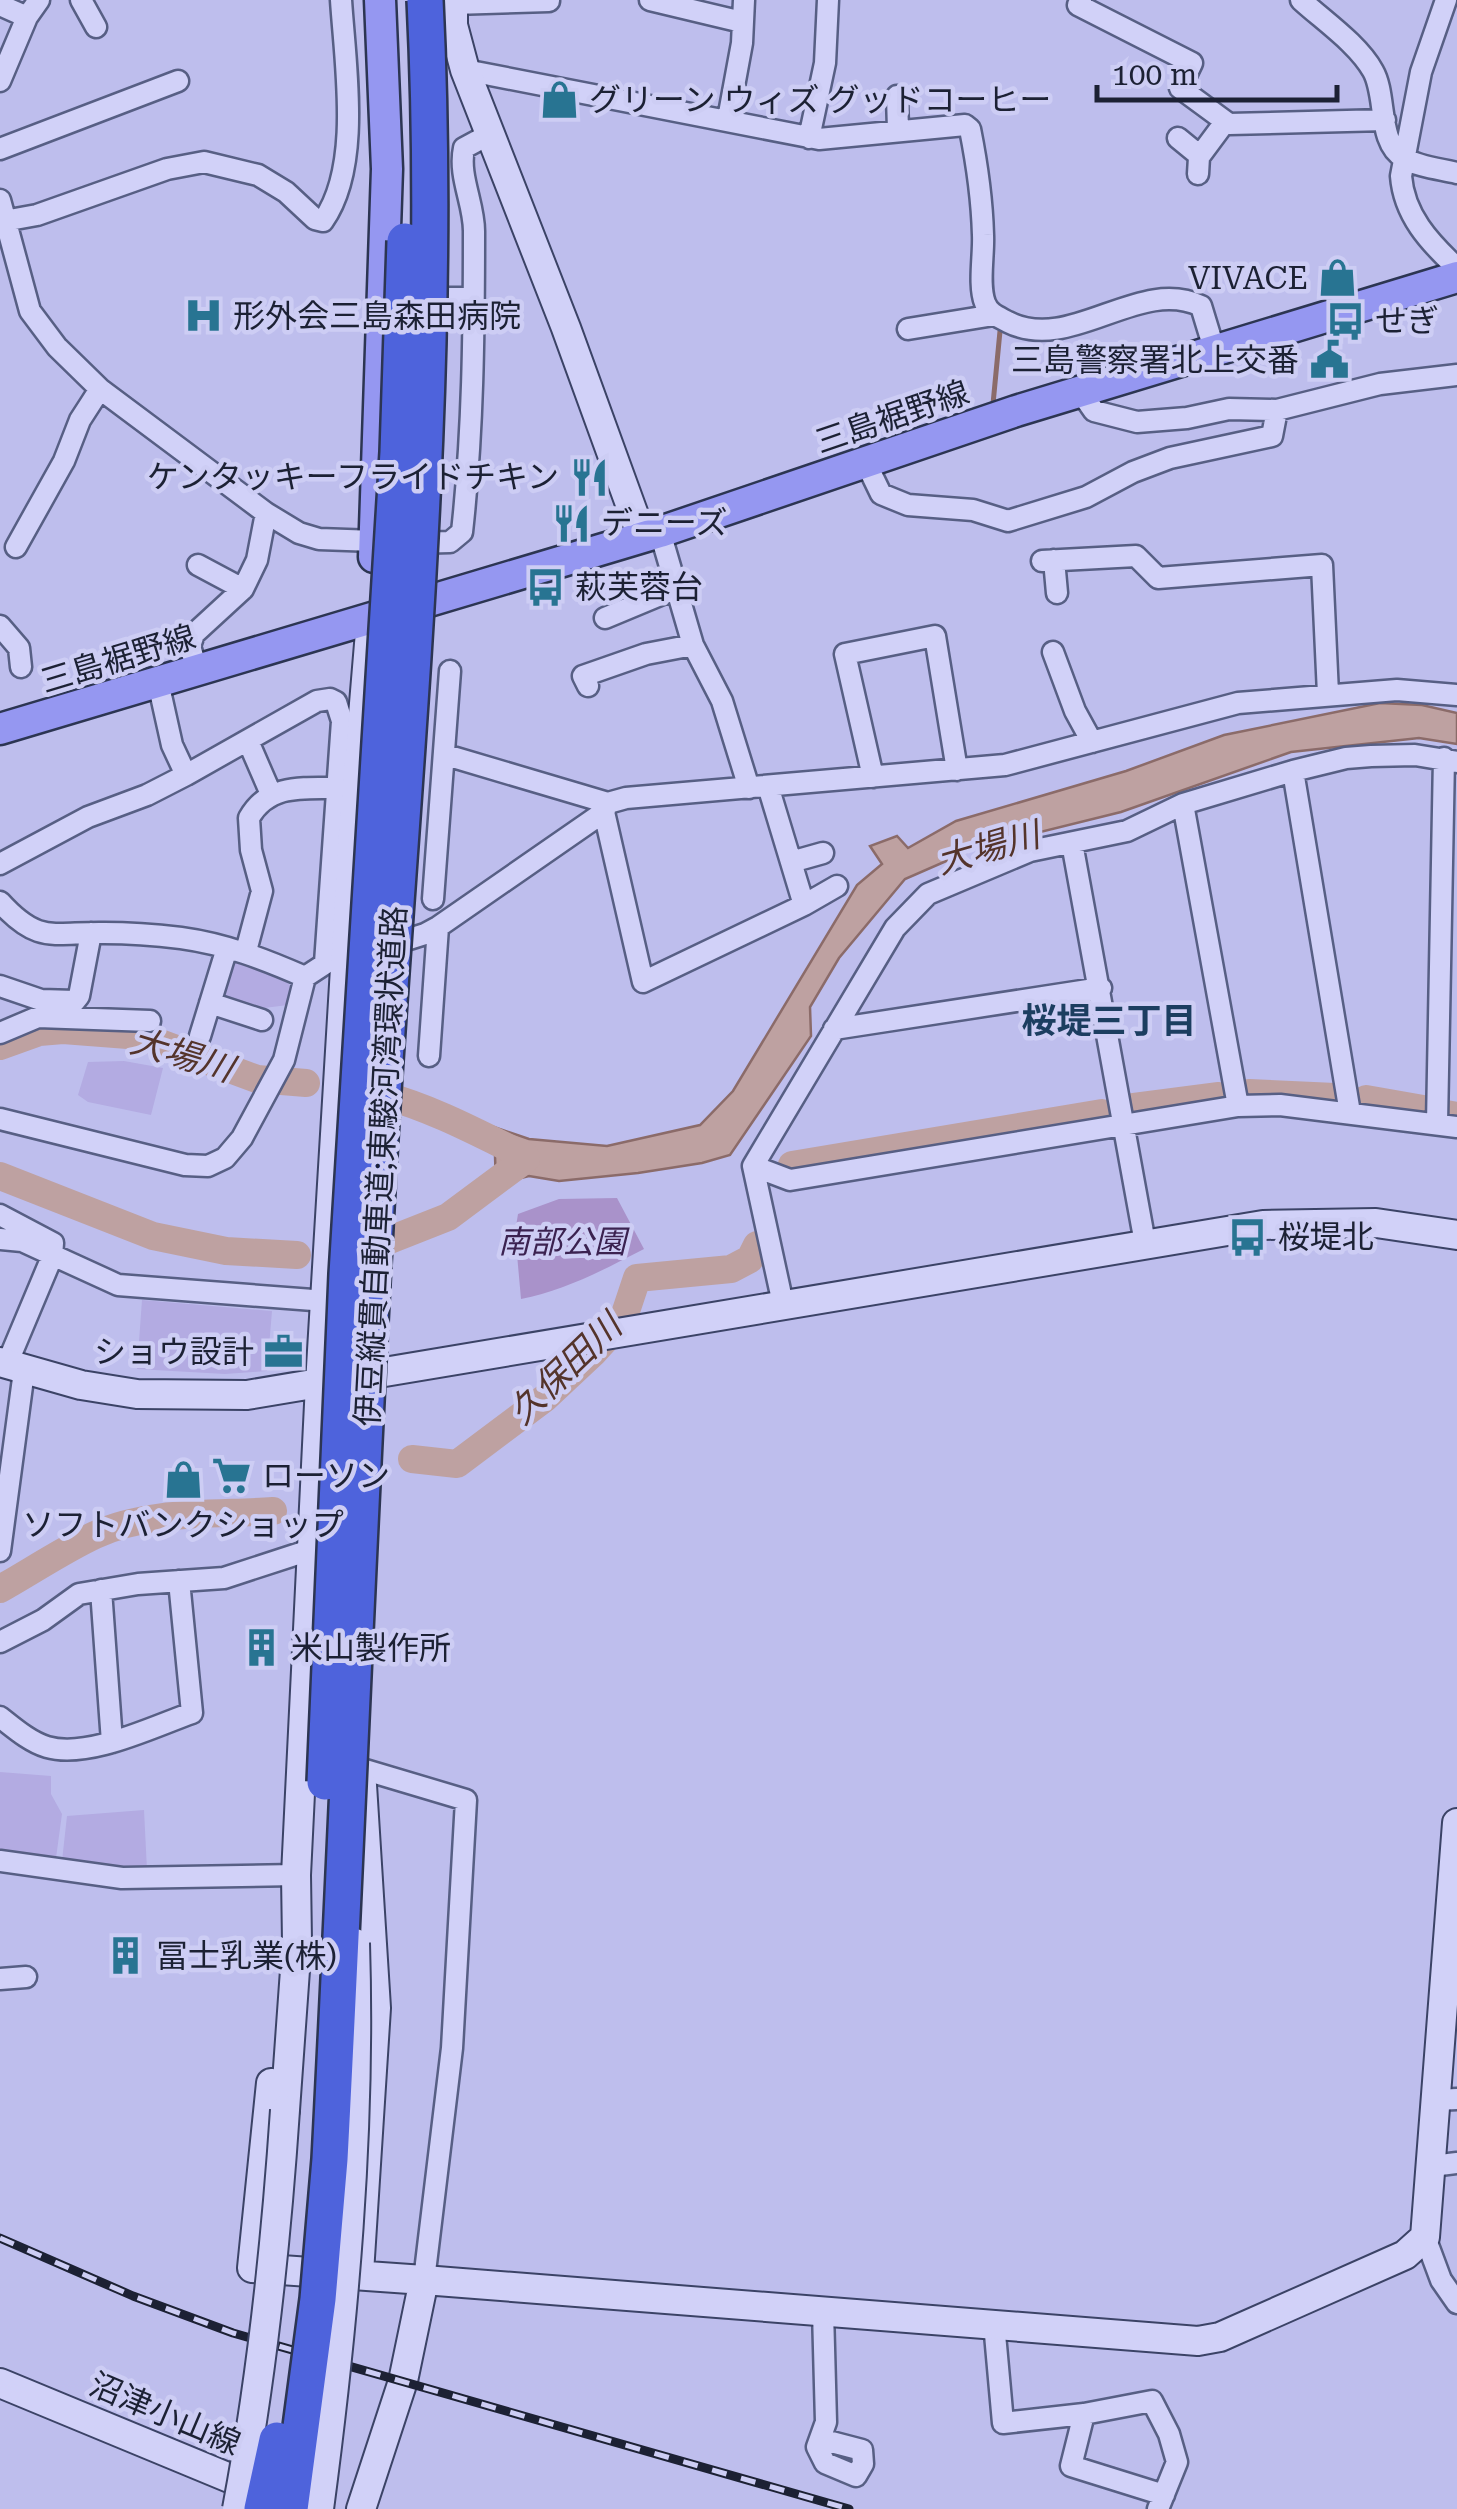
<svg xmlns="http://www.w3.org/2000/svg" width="1457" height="2509" font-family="'Roboto Serif','Noto Sans JP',serif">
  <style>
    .farmland { fill: #b3abe2 }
    .green { fill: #a992ca }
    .water { fill: #bea1a1; stroke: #8b6b69; stroke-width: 2.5 }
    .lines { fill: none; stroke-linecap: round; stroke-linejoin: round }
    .stream { stroke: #8b6b69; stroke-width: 5 }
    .river { stroke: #bea1a1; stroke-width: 28 }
    .street-casing { stroke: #575f84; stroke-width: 25 }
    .secondary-casing { stroke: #3b4366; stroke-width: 32 }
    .primary-casing { stroke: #2c3552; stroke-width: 35 }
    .street { stroke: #d1d1f8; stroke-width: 20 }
    .secondary { stroke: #d1d1f8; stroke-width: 28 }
    .primary { stroke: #9597f1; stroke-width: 30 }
    .rail-casing { stroke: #1c2134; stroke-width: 9 }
    .rail { stroke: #cdcdf4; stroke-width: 5; stroke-dasharray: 15; stroke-linecap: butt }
    .secondary-bridge-casing { stroke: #3b4366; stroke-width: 32; stroke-linecap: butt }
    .highway-bridge-casing { stroke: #2c3552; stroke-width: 40; stroke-linecap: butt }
    .secondary-bridge { stroke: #d1d1f8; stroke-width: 28 }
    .highway-bridge { stroke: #4e63dc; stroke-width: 35 }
    .labels { text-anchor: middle; stroke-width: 9; stroke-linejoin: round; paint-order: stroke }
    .poi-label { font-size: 32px; fill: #1c2134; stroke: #cdcdf4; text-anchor: start }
    .street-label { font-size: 32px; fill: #1c2134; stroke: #cdcdf4 }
    .park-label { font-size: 32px; font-style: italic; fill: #3b2250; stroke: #cdcdf4 }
    .water-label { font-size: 35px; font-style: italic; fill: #54342b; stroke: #cdcdf4 }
    .neighbourhood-label { font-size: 35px; font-weight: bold; fill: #1c3e60; stroke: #cdcdf4 }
  </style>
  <rect width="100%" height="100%" fill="#bebeed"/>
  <!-- farmland -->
  <path class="farmland" d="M234,955L279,973L293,989L288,1005L256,1009L221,997Z
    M124,1061L163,1068L151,1115L88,1102L78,1095L88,1062Z
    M142,1300L272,1311L267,1371L225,1374L137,1369Z
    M0,1772L51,1776V1794L62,1814L56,1858L0,1853Z
    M144,1810L147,1870L62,1861L67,1816Z"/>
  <!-- green -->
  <path class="green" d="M617,1198L644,1249C605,1269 564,1291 521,1299L515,1232L518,1214L559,1199Z"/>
  <!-- water -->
  <path class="water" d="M1380,703L1422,705L1457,713V744L1419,738L1291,752L1121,812L976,848L905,879L839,958L810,1007L811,1036L730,1155L702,1163L638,1173L559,1181L529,1176L496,1184L494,1127L529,1139L607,1146L700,1125L733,1091L857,885L882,864L870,846L897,836L908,848L956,821L1126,771L1224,735Z"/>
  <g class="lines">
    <!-- stream -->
    <path class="stream" d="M993,404L1000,331"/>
    <!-- river -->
    <path class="river" d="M0,1046L39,1032L63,1030L141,1036L257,1079L306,1083
      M1249,1093L1335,1097
      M383,1095C434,1109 478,1133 525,1156
      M1366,1099L1423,1109
      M1134,1107L1219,1096
      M1446,1114L1457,1116
      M792,1165L1102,1113
      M0,1176L153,1236L226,1251L297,1255
      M377,1245L448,1217L526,1159
      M412,1459L457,1464L545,1398L593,1353L623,1320L637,1278L731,1269L750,1259L757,1245
      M0,1589C32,1571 63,1550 95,1535C148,1510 216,1515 273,1511"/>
    <defs>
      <path id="street" d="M81,0L96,27
        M650,0L742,22
        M1081,0L1078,5L1192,63L1180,88L1229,124L1385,120
        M1301,0C1324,21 1358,44 1373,71C1387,95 1377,143 1404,158C1418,167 1441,169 1457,173
        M1446,0L1421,72L1401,176C1404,215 1429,242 1457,268
        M453,4L549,1
        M0,5L27,17
        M465,70L819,139L965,125L970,129C977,164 982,199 983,235C984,255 978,285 985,303C989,314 999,317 1008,322C1071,354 1139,276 1201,306L1215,352
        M0,81L27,17L39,0
        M897,96L898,130
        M728,119L742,43L744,0
        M809,138L825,63L828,0
        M1178,138L1200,156
        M0,149L178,81
        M1198,174L1199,157L1225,122
        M0,200L30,311L57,347L100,389L266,513L299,533L319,539L375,541
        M4,221L37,215L167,169L204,162L258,175L286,192L315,219L323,221C362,166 345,64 341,0
        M432,298H473
        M908,329L994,315
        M1080,391L1094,411L1137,422L1187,418L1229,409L1277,410L1380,384L1457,375
        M866,463L881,494L908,505L973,510L1008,521L1086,497L1133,472L1170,458L1272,436L1277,410
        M660,532L693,645L722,701L749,788
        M413,543L450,542L462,532C473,433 474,332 474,231C474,203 458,176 464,148L490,134
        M16,547L64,461L80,420L100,389
        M1054,560L1057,593
        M1042,561L1136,556L1158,578L1322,565L1328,694
        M198,565L243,589
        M605,618L677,588
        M0,626L19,648L21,667
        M1053,652L1075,711L1092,742
        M197,670L190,646L194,634L243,589L257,560L266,513
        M158,682L172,745L186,775
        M588,686L583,676L646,654L693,645
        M248,741L271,794
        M446,755L608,803
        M1293,771L1350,1113
        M873,777L845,654L935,636L957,770
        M1183,804L1238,1106
        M604,812L643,982L804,905L768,786
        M1072,843L1145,1243
        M791,862L823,853
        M0,864L88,817L147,795L186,775L317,701L330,699L336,702L342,721L325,963
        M433,899L450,671
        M0,902C39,945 53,932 104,933C129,933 156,935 181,938C225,944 264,959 305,977
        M804,905L837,886
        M387,946L425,934L438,927L604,812L608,803L626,798L1005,765L1238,703L1397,690L1457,695
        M246,951L262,891L251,850L249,818C268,784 302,788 337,788
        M0,986L41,1000L75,1001L79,996L91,933
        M210,1003L262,1020
        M834,1029L1101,988
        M0,1033L38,1017L150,1021
        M200,1036L227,948
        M429,1056L438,927
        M0,1119L185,1165L208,1166L225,1158L242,1138L284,1060L305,977L331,960L354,954
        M1437,1123L1444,758
        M753,1166L790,1180L1238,1106L1280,1105L1457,1127
        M0,1215L53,1243L52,1257L7,1364
        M0,1239L22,1241L118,1285L326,1301
        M783,1304L753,1166L895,928L928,894L1030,851L1127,831L1183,804L1293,771L1346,758L1371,756L1415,755L1457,762
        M0,1551L24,1371
        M101,1590L112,1742
        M0,1642L43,1620L79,1594L138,1584L224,1578L313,1549
        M0,1717C14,1728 30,1742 47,1747C88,1759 152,1727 192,1713L179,1581
        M362,1769L466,1800L452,2048L424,2280
        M0,1861L122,1878L296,1875
        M0,1979L26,1977
        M1436,2100L1457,2099
        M1432,2166L1457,2163
        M1425,2237L1441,2280L1457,2303
        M994,2323L1003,2423L1084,2414L1152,2401L1169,2434L1177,2462L1158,2509
        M1084,2414L1071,2466L1164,2495
        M820,2439L862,2450L863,2464L856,2476L825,2463L817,2447L826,2422L823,2311"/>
      <path id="secondary" d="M453,0V25L465,70L566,328L642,537
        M0,1362L81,1385L137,1394L247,1395L1263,1225L1376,1223L1457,1235
        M271,2083L252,2268L424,2280
        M285,2110L297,1942L296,1875L320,1384L353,835L371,620
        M359,2273L376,2008L362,1785
        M0,2383L261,2491
        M361,2509L403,2381L424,2280L1198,2341L1220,2337L1405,2255L1425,2237L1457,1823"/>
      <path id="primary" d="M374,557L387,169L380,0
        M0,729L660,532L1016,411L1457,277"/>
    </defs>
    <!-- street casing -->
    <use href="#street" class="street-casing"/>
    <!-- secondary casing -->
    <use href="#secondary" class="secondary-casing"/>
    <!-- primary casing -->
    <use href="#primary" class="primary-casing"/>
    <!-- street -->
    <use href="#street" class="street"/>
    <!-- secondary -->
    <use href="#secondary" class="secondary"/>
    <!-- primary -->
    <use href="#primary" class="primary"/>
    <defs>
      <path id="rail" d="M0,2238L133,2296L233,2333L849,2509"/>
    </defs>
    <!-- rail casing -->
    <use href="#rail" class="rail-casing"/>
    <!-- rail -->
    <use href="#rail" class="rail"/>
    <defs>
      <path id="secondary-bridge" d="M237,2509C262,2377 276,2244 285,2110
        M319,2509C344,2321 361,2133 355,1943"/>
      <path id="highway-bridge" d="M325,1782L347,1274L398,452L405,241
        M262,2509L277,2440
        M290,2509L318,2299L330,2159C348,1819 360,1478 380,1139C403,760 444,380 425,0"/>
    </defs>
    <!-- secondary-bridge casing -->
    <use href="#secondary-bridge" class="secondary-bridge-casing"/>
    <!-- highway-bridge casing -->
    <use href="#highway-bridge" class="highway-bridge-casing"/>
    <!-- secondary-bridge -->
    <use href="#secondary-bridge" class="secondary-bridge"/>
    <!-- highway-bridge -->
    <use href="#highway-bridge" class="highway-bridge"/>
  </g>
  <!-- icons -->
  <defs>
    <symbol id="shop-bare" viewBox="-9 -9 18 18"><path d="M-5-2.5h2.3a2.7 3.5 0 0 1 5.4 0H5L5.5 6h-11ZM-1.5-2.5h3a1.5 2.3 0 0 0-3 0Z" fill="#287492" stroke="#cdcdf4" stroke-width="2.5" paint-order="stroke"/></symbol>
    <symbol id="hospital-bare" viewBox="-9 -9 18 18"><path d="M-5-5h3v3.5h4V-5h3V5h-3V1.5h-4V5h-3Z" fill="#287492" stroke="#cdcdf4" stroke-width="2.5" paint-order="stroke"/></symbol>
    <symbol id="bus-bare" viewBox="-9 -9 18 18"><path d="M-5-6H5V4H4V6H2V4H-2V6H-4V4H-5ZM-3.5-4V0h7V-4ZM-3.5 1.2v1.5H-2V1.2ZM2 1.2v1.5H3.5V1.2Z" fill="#287492" stroke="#cdcdf4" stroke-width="2.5" paint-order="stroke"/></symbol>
    <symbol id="civic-bare" viewBox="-9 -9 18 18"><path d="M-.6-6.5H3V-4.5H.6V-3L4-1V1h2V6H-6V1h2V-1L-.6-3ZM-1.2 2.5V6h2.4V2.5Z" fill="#287492" stroke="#cdcdf4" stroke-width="2.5" paint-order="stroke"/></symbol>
    <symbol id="restaurant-bare" viewBox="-9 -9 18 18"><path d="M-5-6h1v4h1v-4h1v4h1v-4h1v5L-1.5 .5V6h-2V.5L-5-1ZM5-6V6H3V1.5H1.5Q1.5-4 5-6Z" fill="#287492" stroke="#cdcdf4" stroke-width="2.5" paint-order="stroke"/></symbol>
    <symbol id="office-bare" viewBox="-9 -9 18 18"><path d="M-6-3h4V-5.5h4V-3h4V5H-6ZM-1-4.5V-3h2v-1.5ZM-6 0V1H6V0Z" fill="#287492" stroke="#cdcdf4" stroke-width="2.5" paint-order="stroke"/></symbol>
    <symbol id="supermarket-bare" viewBox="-9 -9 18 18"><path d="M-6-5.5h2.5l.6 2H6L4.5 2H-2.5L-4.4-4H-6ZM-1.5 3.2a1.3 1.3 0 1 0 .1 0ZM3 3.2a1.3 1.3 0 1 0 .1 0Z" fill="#287492" stroke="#cdcdf4" stroke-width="2.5" paint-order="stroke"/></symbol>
    <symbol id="building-bare" viewBox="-9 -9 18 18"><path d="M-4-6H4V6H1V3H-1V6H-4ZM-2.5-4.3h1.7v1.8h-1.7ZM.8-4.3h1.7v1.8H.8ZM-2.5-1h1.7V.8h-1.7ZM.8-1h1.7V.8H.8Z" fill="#287492" stroke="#cdcdf4" stroke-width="2.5" paint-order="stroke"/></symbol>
  </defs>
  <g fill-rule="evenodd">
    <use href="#shop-bare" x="532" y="72" width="55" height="55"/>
    <use href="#shop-bare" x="1310" y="250" width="55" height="55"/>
    <use href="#hospital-bare" x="176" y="288" width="55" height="55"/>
    <use href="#bus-bare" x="1318" y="294" width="55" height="55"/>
    <use href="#civic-bare" x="1302" y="332" width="55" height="55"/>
    <use href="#restaurant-bare" x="562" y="450" width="55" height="55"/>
    <use href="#restaurant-bare" x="544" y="496" width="55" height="55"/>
    <use href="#bus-bare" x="518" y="560" width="55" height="55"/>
    <use href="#bus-bare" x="1220" y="1210" width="55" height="55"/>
    <use href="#office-bare" x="256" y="1324" width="55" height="55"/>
    <use href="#supermarket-bare" x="204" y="1448" width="55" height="55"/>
    <use href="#shop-bare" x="156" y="1452" width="55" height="55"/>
    <use href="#building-bare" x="234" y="1620" width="55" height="55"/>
    <use href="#building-bare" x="98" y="1928" width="55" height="55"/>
  </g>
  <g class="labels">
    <!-- poi labels -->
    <g class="poi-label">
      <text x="589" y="111">グリーン ウィズ グッドコーヒー</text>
      <text x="1308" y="289" text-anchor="end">VIVACE</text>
      <text x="233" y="327">形外会三島森田病院</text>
      <text x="1375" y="332">せぎ</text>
      <text x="1299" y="371" text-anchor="end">三島警察署北上交番</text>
      <text x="559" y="488" text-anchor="end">ケンタッキーフライドチキン</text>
      <text x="601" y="534">デニーズ</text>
      <text x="575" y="598">萩芙蓉台</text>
      <text x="1278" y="1248">桜堤北</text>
      <text x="254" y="1363" text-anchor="end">ショウ設計</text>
      <text x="262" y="1487">ローソン</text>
      <text x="183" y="1536" text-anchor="middle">ソフトバンクショップ</text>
      <text x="291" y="1659">米山製作所</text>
      <text x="156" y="1967">冨士乳業(株)</text>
    </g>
    <!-- street labels -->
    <g class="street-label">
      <text transform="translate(892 417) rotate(-19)" y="11">三島裾野線</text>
      <text transform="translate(118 659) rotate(-17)" y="11">三島裾野線</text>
      <text transform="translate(381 1166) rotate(-87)" y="11">伊豆縦貫自動車道;東駿河湾環状道路</text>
      <text transform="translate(165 2414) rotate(23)" y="11">沼津小山線</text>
    </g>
    <!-- park labels -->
    <g class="park-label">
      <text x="562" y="1253">南部公園</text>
    </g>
    <!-- water labels -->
    <g class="water-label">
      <text transform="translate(988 848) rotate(-16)" y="12">大場川</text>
      <text transform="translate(182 1055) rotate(17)" y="12">大場川</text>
      <text transform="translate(565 1369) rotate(-44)" y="12">久保田川</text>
    </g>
    <!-- neighbourhood labels -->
    <g class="neighbourhood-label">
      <text x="1109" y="1033">桜堤三丁目</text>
    </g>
  </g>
  <!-- scale -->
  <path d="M1097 85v15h240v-15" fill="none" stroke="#1c2134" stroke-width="5"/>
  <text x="1112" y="85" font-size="30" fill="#1c2134" stroke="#cdcdf4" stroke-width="8" paint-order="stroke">100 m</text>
</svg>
